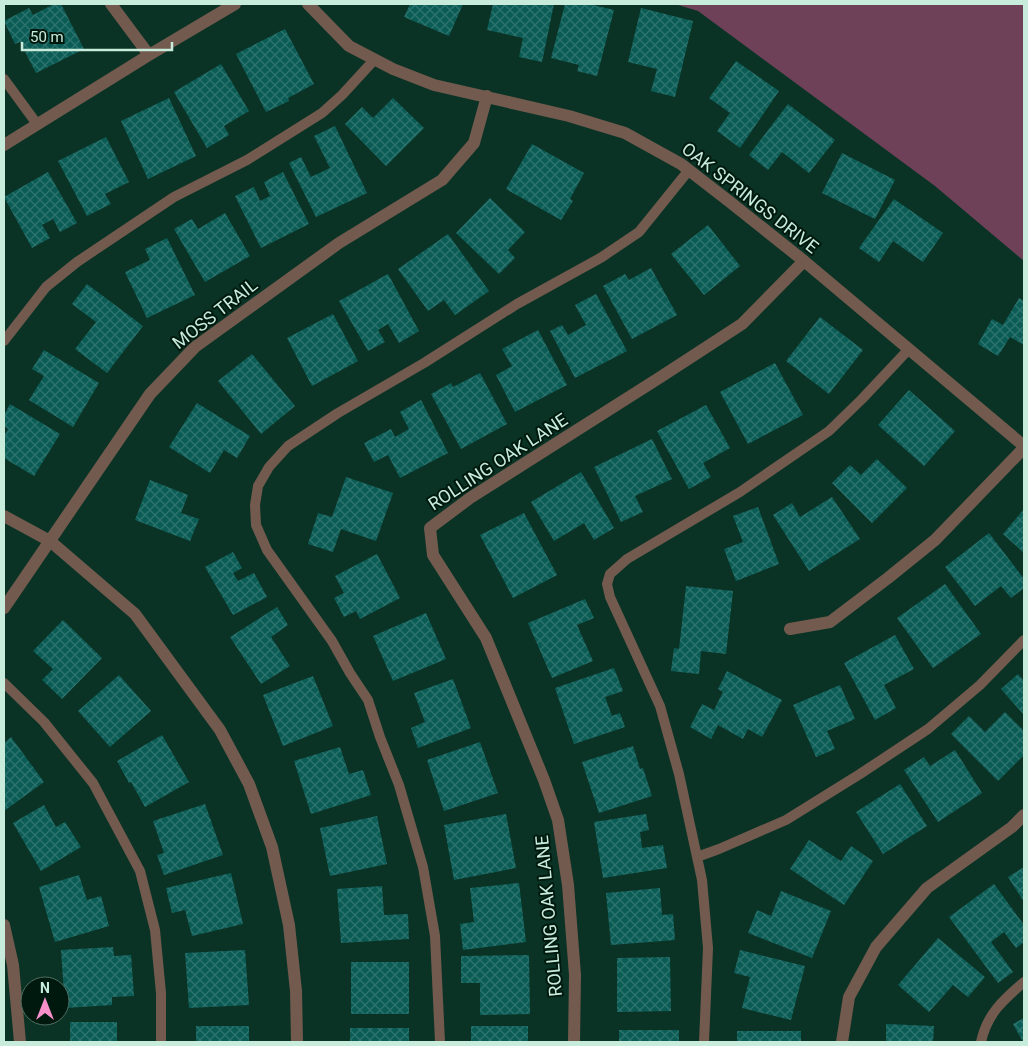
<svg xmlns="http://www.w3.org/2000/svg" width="1028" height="1046" font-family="Roboto,sans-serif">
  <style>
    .grass { fill: #6e4159 }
    .building { fill: url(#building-cross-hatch) }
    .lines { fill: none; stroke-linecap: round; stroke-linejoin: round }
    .service { stroke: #735a4e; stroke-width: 10 }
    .minor { stroke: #735a4e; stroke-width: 12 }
    .labels { text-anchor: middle; stroke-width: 4; stroke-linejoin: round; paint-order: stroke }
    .street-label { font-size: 18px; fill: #c8ecdc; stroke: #00190f }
  </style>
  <defs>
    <pattern id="building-cross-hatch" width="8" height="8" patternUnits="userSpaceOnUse" patternTransform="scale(1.25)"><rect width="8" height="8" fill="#0c5c56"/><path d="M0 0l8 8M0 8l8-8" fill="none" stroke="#2e746e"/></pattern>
  </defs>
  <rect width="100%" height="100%" fill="#0a3325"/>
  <!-- grass -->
  <path class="grass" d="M675,4H1024V261L935,186L698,11Z"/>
  <!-- building -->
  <path class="building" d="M54,4H61L84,49L36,73L20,42L15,44L4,21L29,8L33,15Z
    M410,4H463L449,36L404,17Z
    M493,4H554L542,62L519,57L523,38L487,30Z
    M565,4H589L614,10L597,76L577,71L579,65L551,58Z
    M641,8L693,21L675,97L651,91L657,69L628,62Z
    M285,29L314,84L288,98L289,101L266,112L236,54Z
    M736,61L779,91L740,148L717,131L730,113L709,98Z
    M221,64L249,111L224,126L229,135L207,148L174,92Z
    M169,98L196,156L148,179L121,121Z
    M393,98L424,128L386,166L345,124L362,107L373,118Z
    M788,104L835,140L809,173L782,152L768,170L749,155Z
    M335,126L367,193L316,217L289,163L301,157L311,177L330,168L314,136Z
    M106,137L129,182L105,194L111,204L87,216L58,161Z
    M532,144L584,173L570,199L573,201L561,220L506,189Z
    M842,153L895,180L875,219L822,193Z
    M48,172L77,223L60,232L53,219L42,225L50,238L32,248L4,197Z
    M283,172L309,224L261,248L235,196L254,187L260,201L270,196L264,182Z
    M490,198L525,232L508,250L515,258L499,274L456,233Z
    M894,199L943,233L923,262L893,241L879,262L859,248Z
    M225,213L250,256L205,282L174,229L192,219L198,229Z
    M708,225L740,266L704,295L671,254Z
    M448,234L489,291L455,315L444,300L428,311L398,269Z
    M167,238L195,295L147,318L125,272L150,260L145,249Z
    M651,268L677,315L632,339L603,286L625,274L629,280Z
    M388,274L419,331L399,343L388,324L378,330L385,342L368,351L339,301Z
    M87,284L143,326L107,373L75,349L96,322L72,304Z
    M596,294L627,351L575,378L550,331L562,325L568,335L586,325L575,305Z
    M1019,298L1024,301V345L1010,337L998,356L978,344L992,319L1003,325Z
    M333,314L358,361L312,386L287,338Z
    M820,317L863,350L829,394L786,361Z
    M538,330L567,385L515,412L496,375L512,366L502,349Z
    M44,350L99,383L73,427L29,400L44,376L32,369Z
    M252,354L295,406L261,434L218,381Z
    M775,363L803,415L748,444L720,392Z
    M480,373L507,424L461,449L431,394L451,383L453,387Z
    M909,390L955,431L924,466L878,425Z
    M421,400L448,453L400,478L388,455L374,462L364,443L391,429L395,437L409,429L400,412Z
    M197,403L250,436L237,458L224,450L210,473L169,447Z
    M10,404L60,434L34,476L4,458V436L8,429L4,426V415Z
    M706,405L730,448L703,463L711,477L689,489L657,431Z
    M652,439L672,479L635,496L643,512L621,522L594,467Z
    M877,459L907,488L872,523L832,483L850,465L861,475Z
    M581,472L614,528L594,540L584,523L554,541L531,502Z
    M346,477L393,493L376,541L341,529L333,552L308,544L318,513L332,517Z
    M150,480L188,495L181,513L199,519L190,541L135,520Z
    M832,497L860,539L809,571L773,515L792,503L800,517Z
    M758,507L779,564L736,581L724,549L743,542L733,516Z
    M1024,509V553L1003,534Z
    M524,513L557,575L513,598L480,535Z
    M989,533L1024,579V588L1011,598L1001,586L975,606L945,567Z
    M233,552L242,568L233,573L238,581L254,573L267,597L233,615L205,567Z
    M377,554L400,598L360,619L356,611L344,617L334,598L344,593L335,576Z
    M945,584L981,634L933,668L897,618Z
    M686,586L733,591L726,654L701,651L699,674L671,671L674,648L679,649Z
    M585,599L594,618L577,625L593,661L552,678L528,623Z
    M277,607L288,625L271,637L290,666L261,684L230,637Z
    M426,613L446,659L393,681L373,636Z
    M63,620L102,658L62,699L42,680L53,669L33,651Z
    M895,635L914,669L884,685L896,708L875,720L844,663Z
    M614,668L623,691L605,697L612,716L620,713L625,727L574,744L555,688Z
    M727,671L782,700L762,737L748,729L743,739L718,725L711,739L690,727L702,704L714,710L723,692L718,689Z
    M1018,674L1024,681V715L1001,689Z
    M119,675L151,711L110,747L78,711Z
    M313,676L333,726L283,746L263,695Z
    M453,679L471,728L418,748L411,728L425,722L414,693Z
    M840,685L855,719L827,731L835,749L816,757L793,705Z
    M1005,712L1024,731V755L998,781L951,734L969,716L985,732Z
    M162,735L189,782L145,807L131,782L129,783L117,761Z
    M11,737L44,782L4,811V743Z
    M480,742L498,793L444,811L427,760Z
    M633,746L640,769L643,768L652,796L599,813L582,762Z
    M340,747L349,774L363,770L371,795L311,814L294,761Z
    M955,750L982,793L938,822L904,770L924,757L930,766Z
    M900,784L927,826L883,854L856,812Z
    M205,804L223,855L164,875L157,855L164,853L153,821Z
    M44,805L56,827L65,822L81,847L41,871L13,823Z
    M506,814L516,868L454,880L444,825Z
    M646,814L649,830L640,832L642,848L663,845L667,868L603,878L594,822Z
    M377,816L387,864L330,876L320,828Z
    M809,840L841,861L851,846L873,861L844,905L790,869Z
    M1024,867V902L1008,877Z
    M231,873L243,924L192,936L185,910L172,913L166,888Z
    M79,875L87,900L101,896L109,926L55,942L39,887Z
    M519,883L526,942L463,950L460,924L474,922L470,888Z
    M994,884L1024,925V942L1016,948L1004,932L991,942L1013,972L998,983L949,917Z
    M382,886L384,915L408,914L409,939L341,943L337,889Z
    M660,888L662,915L673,914L675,940L611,945L606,893Z
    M781,891L831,911L812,958L748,933L757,910L771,916Z
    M938,938L985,977L968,997L953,985L929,1012L898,985Z
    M113,947L114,956L131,955L134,996L112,997V1005L65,1008L61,950Z
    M245,950L249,1005L189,1008L185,953Z
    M740,950L805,966L791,1020L742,1008L750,977L734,973Z
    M529,955L530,1014L480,1015V983H461V956Z
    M670,957L671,1011L617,1012V958Z
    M351,962H409V1014H351Z
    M1024,1018V1042H1023L1013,1024Z
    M70,1022H117V1042H70Z
    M886,1024L934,1026L933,1042H886Z
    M196,1026H249V1042H196Z
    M471,1026H528V1042H471Z
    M350,1028H409V1042H350Z
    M619,1030H679V1042H619Z
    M737,1031H801V1042H737Z"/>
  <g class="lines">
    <!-- service -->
    <path class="service" d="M4,79L37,124
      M4,341L46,287L77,262L174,197L247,160L322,113L342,95L375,59
      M4,683L44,722L93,783L140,871L155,930L161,993V1042
      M697,857L719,849L786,820L860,774L928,729L980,685L1024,640
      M440,1042L435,936L423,867L399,785L380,737L368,700L350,673L332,641L267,550L256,525L255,505L258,486L269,467L288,446L338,413L424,363L517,304L602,257L639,232L689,170
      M704,1042L708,948L702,880L679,774L660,706L610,597L607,584L610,574L627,559L740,492L829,431L862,399L909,349
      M981,1042C987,1014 1003,1000 1024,982"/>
    <!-- minor -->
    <path class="minor" d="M111,4L149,55
      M308,4L349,46L393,69L434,85L569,116L625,133L681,164L730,202L804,261L1024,446
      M4,145L149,55L235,4
      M4,516L50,541L135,614L220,730L249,784L272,847L289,925L296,991L297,1042
      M4,608L150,394L195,347L339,243L442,180L474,143L487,96
      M790,629L830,622L888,578L935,540L1024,448
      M4,925L13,965L20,1042
      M574,1042L575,975L568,885L558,820L544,780L486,638L433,555L430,528L470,498L659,378L742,324L804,261
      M842,1042L849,997L876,947L927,888L1012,827L1024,815"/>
  </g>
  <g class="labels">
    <!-- street labels -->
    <g class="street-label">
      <text transform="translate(750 198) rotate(38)" y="6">OAK SPRINGS DRIVE</text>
      <text transform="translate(215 314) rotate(-38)" y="6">MOSS TRAIL</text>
      <text transform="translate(498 462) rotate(-33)" y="6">ROLLING OAK LANE</text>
      <text transform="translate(549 916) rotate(-95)" y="6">ROLLING OAK LANE</text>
    </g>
  </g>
  <!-- border -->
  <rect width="1028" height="1046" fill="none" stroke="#c8ecdc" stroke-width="10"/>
  <!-- north arrow -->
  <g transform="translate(45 1001)"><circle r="24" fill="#00190f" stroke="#506d61"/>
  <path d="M0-4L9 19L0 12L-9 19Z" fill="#f98fc9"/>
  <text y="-8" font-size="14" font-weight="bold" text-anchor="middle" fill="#c8ecdc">N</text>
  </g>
  <!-- scale -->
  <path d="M22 42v8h150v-8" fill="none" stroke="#c8ecdc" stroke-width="2.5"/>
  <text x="30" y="42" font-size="15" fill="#c8ecdc" stroke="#00190f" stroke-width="4" paint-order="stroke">50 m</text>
</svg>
